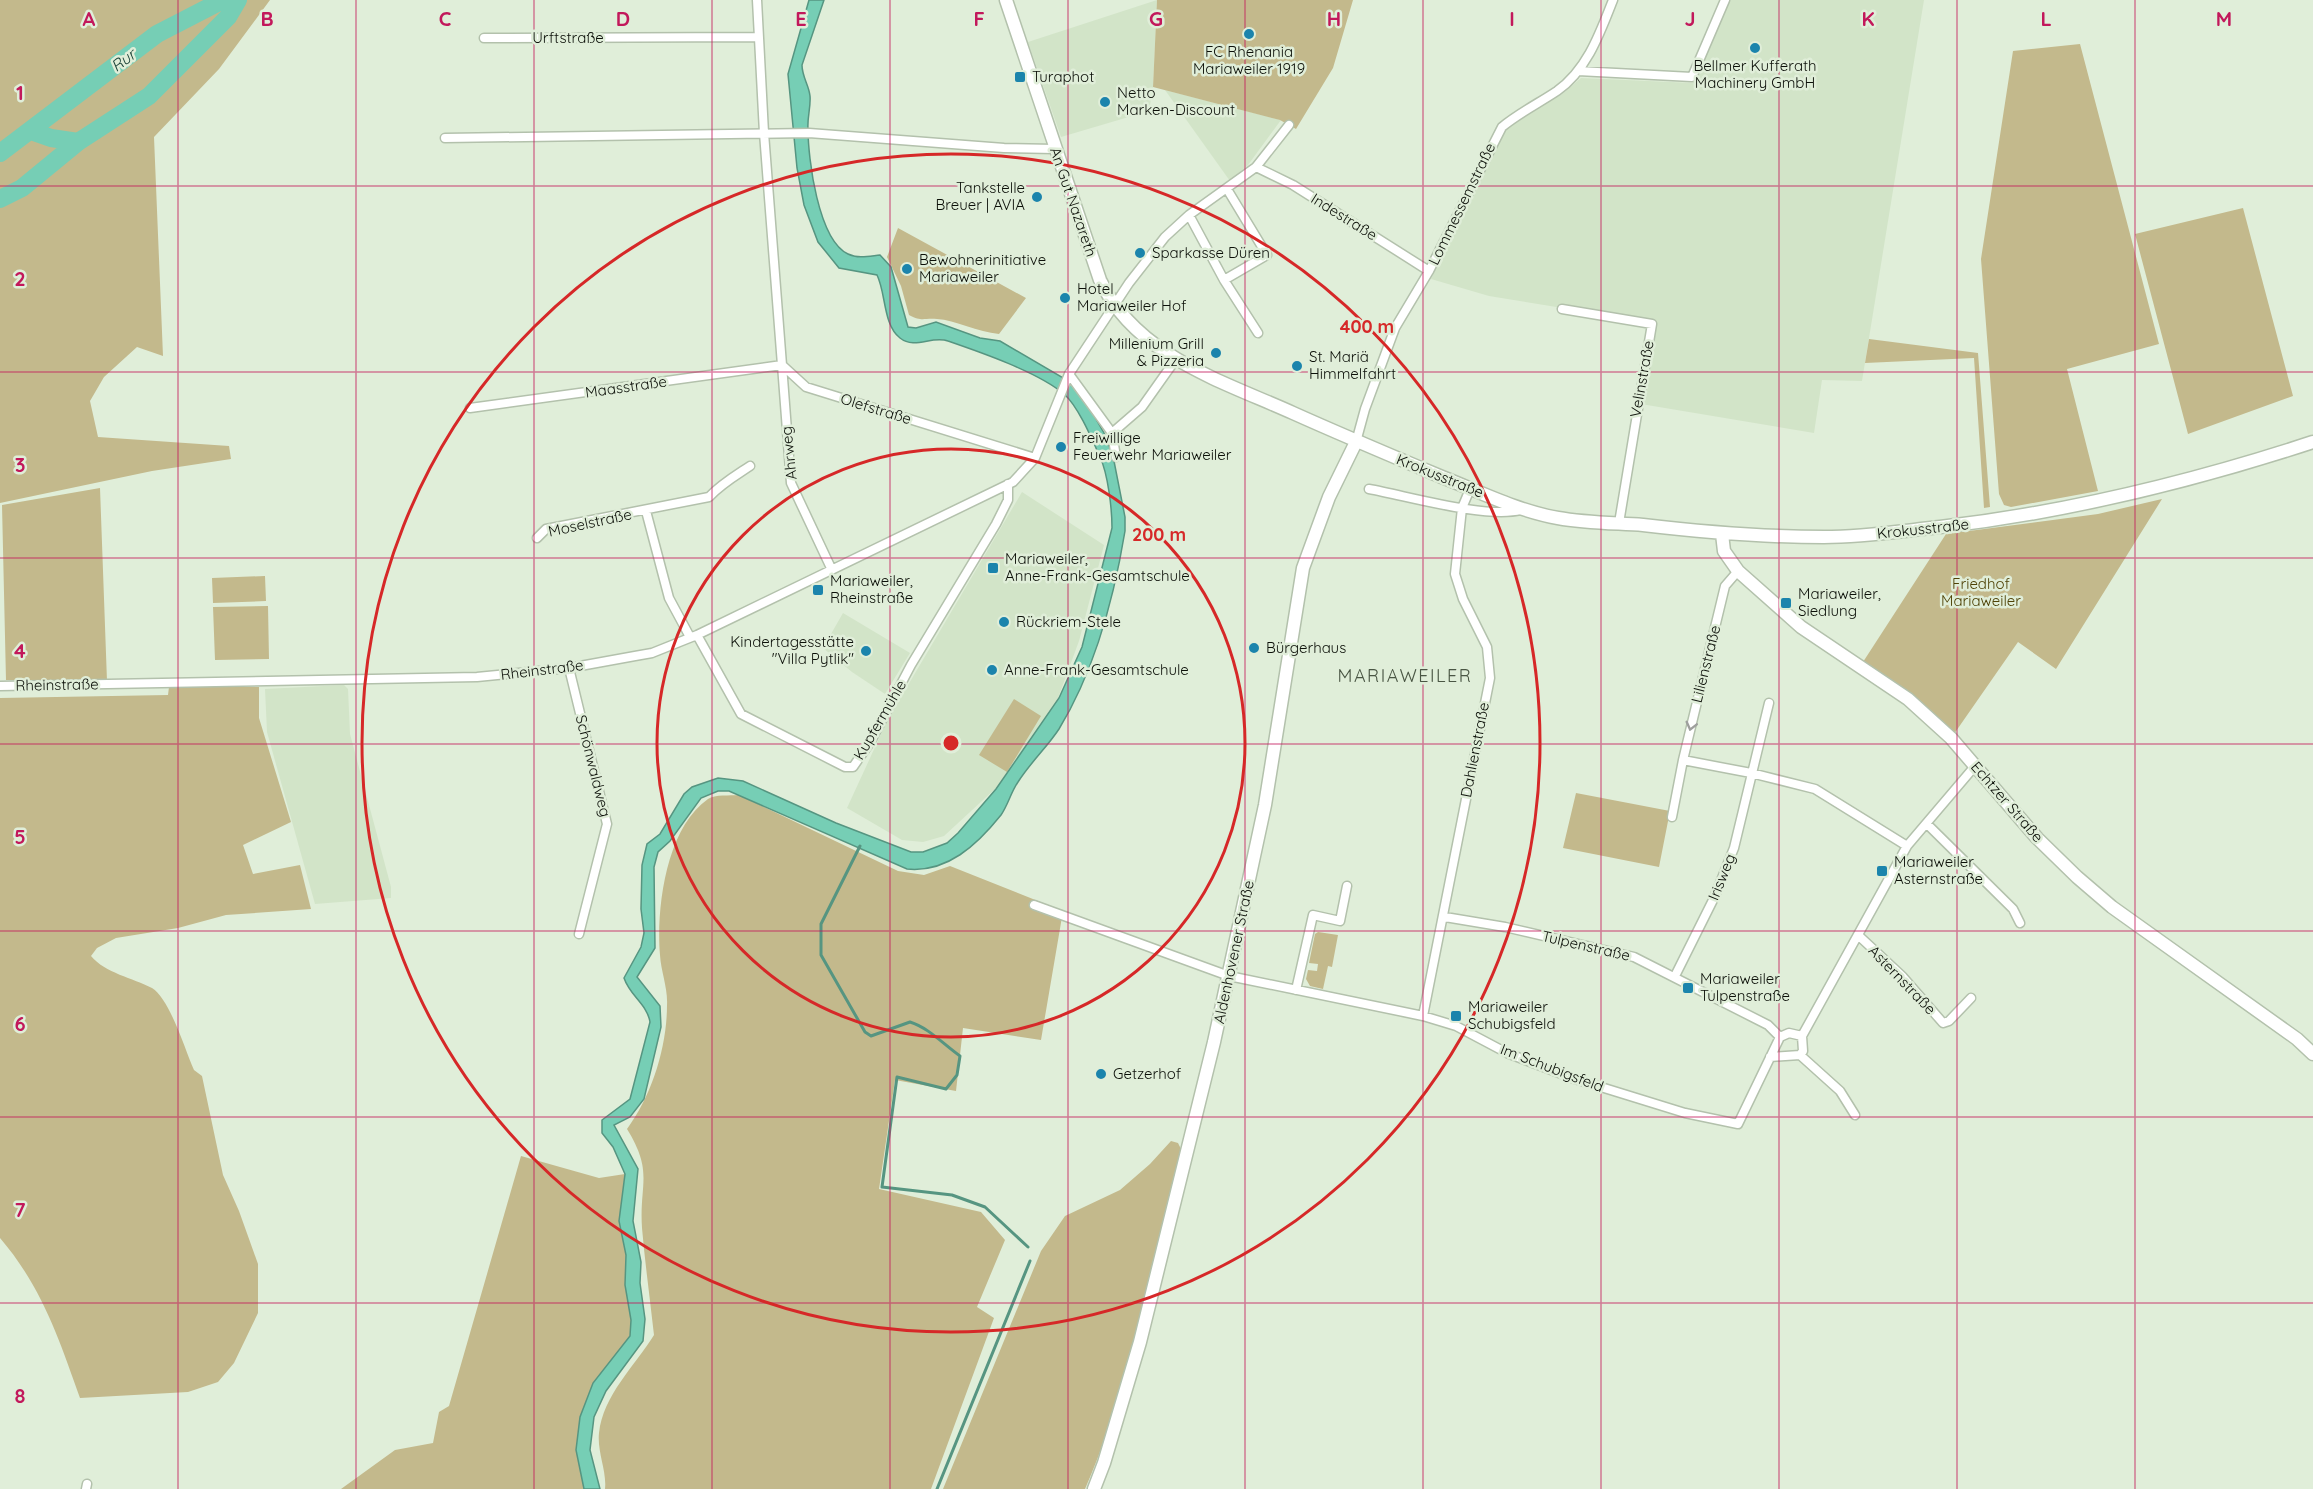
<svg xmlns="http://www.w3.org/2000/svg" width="2313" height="1489" font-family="Quicksand,sans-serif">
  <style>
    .built { fill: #d2e4c8 }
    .green { fill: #c3b98c }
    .water { fill: #76ceb5; stroke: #569581; stroke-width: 1.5 }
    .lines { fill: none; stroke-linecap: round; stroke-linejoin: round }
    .stream { stroke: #569581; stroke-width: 3 }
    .river { stroke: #76ceb5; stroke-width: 18 }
    .street-casing { stroke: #b3c1ac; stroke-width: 11 }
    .secondary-casing { stroke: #b3c1ac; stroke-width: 15 }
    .street { stroke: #fff; stroke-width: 8 }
    .secondary { stroke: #fff; stroke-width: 12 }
    .oneway { stroke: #9e9f9d }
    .grid { fill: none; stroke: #c2185b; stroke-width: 1.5; stroke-opacity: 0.55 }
    .ring { fill: none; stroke: #d62828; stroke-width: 3 }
    .poi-dot { fill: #1b84ac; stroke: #e0eed9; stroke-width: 2 }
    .labels { text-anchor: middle; stroke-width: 5; stroke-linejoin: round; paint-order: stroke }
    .street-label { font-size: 15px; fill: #0c1009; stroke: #e0eed9 }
    .poi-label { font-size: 15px; fill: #0c1009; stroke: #e0eed9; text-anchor: start }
    .park-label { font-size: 15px; fill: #4e4206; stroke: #e0eed9 }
    .water-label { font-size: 16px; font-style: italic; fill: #184036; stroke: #e0eed9 }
    .quarter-label { font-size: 18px; letter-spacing: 1.5px; fill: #4a5644; stroke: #e0eed9 }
    .grid-label { font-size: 20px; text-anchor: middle; font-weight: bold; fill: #c2185b; stroke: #e0eed9; stroke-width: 5; stroke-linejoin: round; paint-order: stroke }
    .centre { fill: #d62828; stroke: #e0eed9; stroke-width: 3 }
    .ring-label { font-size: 18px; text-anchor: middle; font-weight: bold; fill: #d62828; stroke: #e0eed9; stroke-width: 5; stroke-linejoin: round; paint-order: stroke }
  </style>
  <rect width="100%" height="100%" fill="#e0eed9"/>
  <!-- built -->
  <path class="built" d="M1157,0L1153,87L1149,111L1061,137L1028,42Z
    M1729,0H1924L1862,381L1822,380L1814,433L1641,404L1655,323L1489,296L1431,279L1489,155L1505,130L1525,114L1561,95L1581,78L1693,83Z
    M1165,90L1281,120L1248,165L1230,181Z
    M1022,492L1104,545L1079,641L1058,698L996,788L944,836L923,842L902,840L847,808L888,719Z
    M843,613L910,653L885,694L852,672L823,648Z
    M344,685L348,689L350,734L391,887V898L315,904L267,732L265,689Z"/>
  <!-- green -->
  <path class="green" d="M0,0H270L219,69L154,137L163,356L137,347L104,377L90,401L98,437L229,446L231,459L152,471L0,503Z
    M1157,0H1353L1333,68L1296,129L1280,120L1153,87Z
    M2080,44L2159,344L2067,369L2098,491L2011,507L2004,505L1999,494L1981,259L2013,51Z
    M2243,208L2293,396L2188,434L2135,234Z
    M898,228L1026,298L999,334C978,332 955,320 937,319C922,318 923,322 909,315L901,286L887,257Z
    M1869,339L1978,353L1990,507L1984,508L1974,358L1865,363Z
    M100,488L107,681L6,680L2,505Z
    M2162,499L2056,669L2018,642L1954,734L1863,662L1946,534L2098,514Z
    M265,576L266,601L213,603L212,578Z
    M268,606L269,659L215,660L213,607Z
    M169,687H259V718L291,822L243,845L253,874L300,865L311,909L226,915L178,928L116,938L97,948L91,956C105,973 133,978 152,988C170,999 185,1050 194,1070L202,1076L223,1175L239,1211L258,1264V1313L234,1363L218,1382L188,1392L80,1398C59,1339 42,1287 0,1238V698L168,695Z
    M1014,699L1041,716L1007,772L979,755Z
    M1576,793L1670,811L1659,867L1563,848Z
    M739,795L898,871L924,875L950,866L1063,911L1041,1040L963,1028L956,1091L895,1080L879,1189L981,1212L1005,1240L977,1307L994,1318L931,1489H605C607,1471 597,1452 599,1433C603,1395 635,1366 654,1335C650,1299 645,1263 642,1228C639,1183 654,1173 627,1129C652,1095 667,1047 667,1005C668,988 661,972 660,955C656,909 666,828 708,799C715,794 730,796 739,795Z
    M1318,932L1338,935L1332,967L1328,966L1323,989L1310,986L1306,979L1308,970L1317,971L1318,964L1309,963L1315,934Z
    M1171,1141L1178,1143L1181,1149C1151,1262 1132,1382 1085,1489H943L1041,1251L1065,1216L1120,1190L1150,1164Z
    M521,1156L599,1178L625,1174L619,1221L626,1255L625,1285L631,1320L630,1337L593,1383L583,1476L584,1489H341L395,1450L433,1443L439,1412L449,1406Z"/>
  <!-- water -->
  <path class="water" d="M809,0H824L802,65C802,77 809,85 810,96C811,107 807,118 808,129C808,158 818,240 848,254C858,259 870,256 880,255L891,267L908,327L916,328L936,322L980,338L1000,341L1077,386L1104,433L1113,456L1125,517V531C1114,598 1095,670 1059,729C1048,746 1030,763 1018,782C1011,792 1008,805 1001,815C977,845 947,873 907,869L729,791H718L701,798L670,841L658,852L654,867L655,948L637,977L660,1006L661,1027L644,1099L630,1117L614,1125L638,1169L633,1221L641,1262L640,1283L645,1319L643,1341L606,1391L594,1417L590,1450L600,1489H584L576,1450L580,1417L593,1383L630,1336L631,1320L625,1285L626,1255L619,1221L625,1174L613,1147L602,1133V1120L630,1099L650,1022C647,1004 630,996 624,978L641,947L644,933L641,909L642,865L647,844L660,834L684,794L692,787L718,778L743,781L836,823L911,852H923L947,843L958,833L996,789L1059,698L1082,647L1112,528C1112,509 1108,474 1100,457C1092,439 1078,406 1064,394C1038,372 980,352 948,341C932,335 915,350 900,338C883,325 886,293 877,275L839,268L818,242L804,205L797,168L788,74Z"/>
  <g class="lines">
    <!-- stream -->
    <path class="stream" d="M860,846L821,924V955L865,1032L871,1036L910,1022C929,1028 943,1044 960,1056L957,1075L946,1089L897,1077L882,1187L952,1195L985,1207L1028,1247
      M937,1489L1030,1261"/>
    <!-- river -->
    <path class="river" d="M31,131L51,138L78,142
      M0,153L157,34L223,0
      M0,199L22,188L78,142L149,96L228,17L238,0"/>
    <defs>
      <path id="street" d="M757,0L764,133L782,365L806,387L1035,458
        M484,38L759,37
        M1578,71L1692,77L1725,0
        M445,138L809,133L1004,148L1055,149
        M1256,167L1293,185L1429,271
        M1189,215L1224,280L1258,333
        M1224,280L1267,255L1227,189
        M1562,309L1652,324L1619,523
        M1069,374L1112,433L1116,457
        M470,408L782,365L791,483L831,568
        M1112,433L1142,407L1176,359
        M1356,442L1365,409L1395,328L1429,271L1502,127C1519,113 1539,103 1557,91C1587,70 1600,33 1613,0
        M1369,489C1408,496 1486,519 1521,510
        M646,511L669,598L690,637
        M537,538L546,529L709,497C721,484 735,476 750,466
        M697,635L741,714L845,767H853L871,741L911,665L996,524L1008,500V484
        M569,668L607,824L579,934
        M0,686L477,677L569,668L635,656L652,653L697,635L1013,482L1035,458L1069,374L1129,283L1165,237L1189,215L1256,167L1289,125
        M1683,760L1751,773L1815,789L1907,846
        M1672,817L1683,760L1725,586L1738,571
        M1927,824L2013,909L2020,923
        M1034,905L1229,976L1423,1016L1456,1026L1507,1053L1575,1079L1685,1113L1738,1124L1780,1037L1789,1033L1802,1036L1907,846L1975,766
        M1445,917L1505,927L1634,957L1768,1025L1780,1037
        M1859,936L1903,977L1943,1023L1949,1021L1971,998
        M1675,976L1714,898L1734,848L1769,703
        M1296,990L1313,915L1340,921L1347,886
        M1423,1016L1490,678L1487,647L1463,599L1455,574L1462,508L1470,489
        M1800,1055L1840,1091L1855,1115
        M1770,1057L1800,1055L1803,1051L1802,1036
        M86,1489L87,1484"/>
      <path id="secondary" d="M1006,0L1100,280C1136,356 1222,381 1293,413C1342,435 1392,456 1442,477C1480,492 1518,511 1558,518C1586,523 1615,523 1643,525C1703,532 1763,537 1824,537C1863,537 1902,531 1940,527C2069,512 2191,482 2313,442
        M1722,534L1724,551L1738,571L1801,627L1908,699L1951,738L2037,838L2077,877L2112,907L2297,1039L2313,1054
        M1094,1489L1104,1463L1140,1342L1214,1042L1265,805L1303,568L1329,497L1356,442"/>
    </defs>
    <!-- street casing -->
    <use href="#street" class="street-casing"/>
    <!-- secondary casing -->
    <use href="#secondary" class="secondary-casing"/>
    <!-- street -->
    <use href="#street" class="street"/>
    <!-- secondary -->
    <use href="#secondary" class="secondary"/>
  </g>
  <!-- one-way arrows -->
  <defs><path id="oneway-chevron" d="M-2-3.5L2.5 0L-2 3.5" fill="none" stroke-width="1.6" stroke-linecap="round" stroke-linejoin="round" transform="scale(1.5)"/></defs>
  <use class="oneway" href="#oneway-chevron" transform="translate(1691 726) rotate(104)"/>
  <!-- grid -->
  <path class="grid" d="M178,0V1489M356,0V1489M534,0V1489M712,0V1489M890,0V1489M1068,0V1489M1245,0V1489M1423,0V1489M1601,0V1489M1779,0V1489M1957,0V1489M2135,0V1489M0,186H2313M0,372H2313M0,558H2313M0,744H2313M0,931H2313M0,1117H2313M0,1303H2313"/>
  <!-- distance rings -->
  <g class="ring">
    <circle cx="951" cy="743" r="294"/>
    <circle cx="951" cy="743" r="589"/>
  </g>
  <!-- markers -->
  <g class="poi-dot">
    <circle cx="1249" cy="34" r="6"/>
    <circle cx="1755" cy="48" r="6"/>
    <rect x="1014" y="71" width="12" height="12" rx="3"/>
    <circle cx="1105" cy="102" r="6"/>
    <circle cx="1037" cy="197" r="6"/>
    <circle cx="1140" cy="253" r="6"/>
    <circle cx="907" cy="269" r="6"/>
    <circle cx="1065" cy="298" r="6"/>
    <circle cx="1216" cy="353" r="6"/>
    <circle cx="1297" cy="366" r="6"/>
    <circle cx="1061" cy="447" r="6"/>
    <rect x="987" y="562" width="12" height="12" rx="3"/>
    <rect x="812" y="584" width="12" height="12" rx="3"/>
    <rect x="1780" y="597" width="12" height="12" rx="3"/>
    <circle cx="1004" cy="622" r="6"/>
    <circle cx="1254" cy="648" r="6"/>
    <circle cx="866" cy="651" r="6"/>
    <circle cx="992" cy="670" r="6"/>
    <rect x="1876" y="865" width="12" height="12" rx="3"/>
    <rect x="1682" y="982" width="12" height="12" rx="3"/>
    <rect x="1450" y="1010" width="12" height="12" rx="3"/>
    <circle cx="1101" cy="1074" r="6"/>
  </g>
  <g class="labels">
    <!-- street labels -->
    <g class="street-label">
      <text x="568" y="43">Urftstraße</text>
      <text transform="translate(1073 202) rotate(71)" y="5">An Gut Nazareth</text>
      <text transform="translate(1462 204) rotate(-64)" y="5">Lommessemstraße</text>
      <text transform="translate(1344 217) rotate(32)" y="5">Indestraße</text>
      <text transform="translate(1642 379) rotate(-80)" y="5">Velinstraße</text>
      <text transform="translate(626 387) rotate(-8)" y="5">Maasstraße</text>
      <text transform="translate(876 409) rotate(17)" y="5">Olefstraße</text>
      <text transform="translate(789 453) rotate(-96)" y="5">Ahrweg</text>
      <text transform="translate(1440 476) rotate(22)" y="5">Krokusstraße</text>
      <text transform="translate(590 523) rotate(-12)" y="5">Moselstraße</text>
      <text transform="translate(1923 529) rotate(-6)" y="5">Krokusstraße</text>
      <text transform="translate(1706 664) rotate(-76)" y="5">Lilienstraße</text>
      <text transform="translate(542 670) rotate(-7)" y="5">Rheinstraße</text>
      <text transform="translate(57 685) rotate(-1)" y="5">Rheinstraße</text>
      <text transform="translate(880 720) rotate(-60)" y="5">Kupfermühle</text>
      <text transform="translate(1475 750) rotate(-79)" y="5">Dahlienstraße</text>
      <text transform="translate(593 766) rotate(76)" y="5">Schönwaldweg</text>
      <text transform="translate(2007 802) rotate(49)" y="5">Echtzer Straße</text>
      <text transform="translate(1722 877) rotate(-68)" y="5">Irisweg</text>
      <text transform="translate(1586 946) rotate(13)" y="5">Tulpenstraße</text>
      <text transform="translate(1234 952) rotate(-78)" y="5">Aldenhovener Straße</text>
      <text transform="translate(1902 980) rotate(46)" y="5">Asternstraße</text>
      <text transform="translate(1552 1068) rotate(21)" y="5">Im Schubigsfeld</text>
    </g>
    <!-- poi labels -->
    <g class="poi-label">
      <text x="1249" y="57" text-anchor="middle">FC Rhenania<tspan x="1249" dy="17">Mariaweiler 1919</tspan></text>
      <text x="1755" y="71" text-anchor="middle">Bellmer Kufferath<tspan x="1755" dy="17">Machinery GmbH</tspan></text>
      <text x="1032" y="82">Turaphot</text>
      <text x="1117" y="98">Netto<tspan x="1117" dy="17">Marken-Discount</tspan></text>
      <text x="1025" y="193" text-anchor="end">Tankstelle<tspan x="1025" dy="17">Breuer | AVIA</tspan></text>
      <text x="1152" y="258">Sparkasse Düren</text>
      <text x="919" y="265">Bewohnerinitiative<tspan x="919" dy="17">Mariaweiler</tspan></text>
      <text x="1077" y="294">Hotel<tspan x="1077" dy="17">Mariaweiler Hof</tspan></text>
      <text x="1204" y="349" text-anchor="end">Millenium Grill<tspan x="1204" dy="17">&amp; Pizzeria</tspan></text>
      <text x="1309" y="362">St. Mariä<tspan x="1309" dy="17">Himmelfahrt</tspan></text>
      <text x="1073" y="443">Freiwillige<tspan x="1073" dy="17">Feuerwehr Mariaweiler</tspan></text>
      <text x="1005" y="564">Mariaweiler,<tspan x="1005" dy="17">Anne-Frank-Gesamtschule</tspan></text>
      <text x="830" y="586">Mariaweiler,<tspan x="830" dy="17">Rheinstraße</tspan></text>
      <text x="1798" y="599">Mariaweiler,<tspan x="1798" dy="17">Siedlung</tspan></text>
      <text x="1016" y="627">Rückriem-Stele</text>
      <text x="854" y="647" text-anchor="end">Kindertagesstätte<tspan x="854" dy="17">"Villa Pytlik"</tspan></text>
      <text x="1266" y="653">Bürgerhaus</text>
      <text x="1004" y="675">Anne-Frank-Gesamtschule</text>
      <text x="1894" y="867">Mariaweiler<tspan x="1894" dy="17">Asternstraße</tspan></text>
      <text x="1700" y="984">Mariaweiler<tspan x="1700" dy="17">Tulpenstraße</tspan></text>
      <text x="1468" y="1012">Mariaweiler<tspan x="1468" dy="17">Schubigsfeld</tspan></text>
      <text x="1113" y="1079">Getzerhof</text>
    </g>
    <!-- park labels -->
    <g class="park-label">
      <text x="1981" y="589">Friedhof<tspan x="1981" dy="17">Mariaweiler</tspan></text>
    </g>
    <!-- water labels -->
    <g class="water-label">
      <text transform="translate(123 60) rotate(-37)" y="6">Rur</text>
    </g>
    <!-- quarter labels -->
    <g class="quarter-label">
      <text x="1405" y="682">MARIAWEILER</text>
    </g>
  </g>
  <g class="grid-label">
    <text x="89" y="26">A</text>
    <text x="267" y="26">B</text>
    <text x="445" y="26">C</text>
    <text x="623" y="26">D</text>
    <text x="801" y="26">E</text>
    <text x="979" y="26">F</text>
    <text x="1156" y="26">G</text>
    <text x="1334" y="26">H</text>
    <text x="1512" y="26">I</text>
    <text x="1690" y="26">J</text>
    <text x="1868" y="26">K</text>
    <text x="2046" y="26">L</text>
    <text x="2224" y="26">M</text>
    <text x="20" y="100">1</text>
    <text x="20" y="286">2</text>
    <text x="20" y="472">3</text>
    <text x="20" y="658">4</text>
    <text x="20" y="844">5</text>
    <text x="20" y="1031">6</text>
    <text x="20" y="1217">7</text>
    <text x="20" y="1403">8</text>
  </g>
  <circle cx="951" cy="743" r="9" class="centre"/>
  <g class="ring-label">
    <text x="1367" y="333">400 m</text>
    <text x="1159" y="541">200 m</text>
  </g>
</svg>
